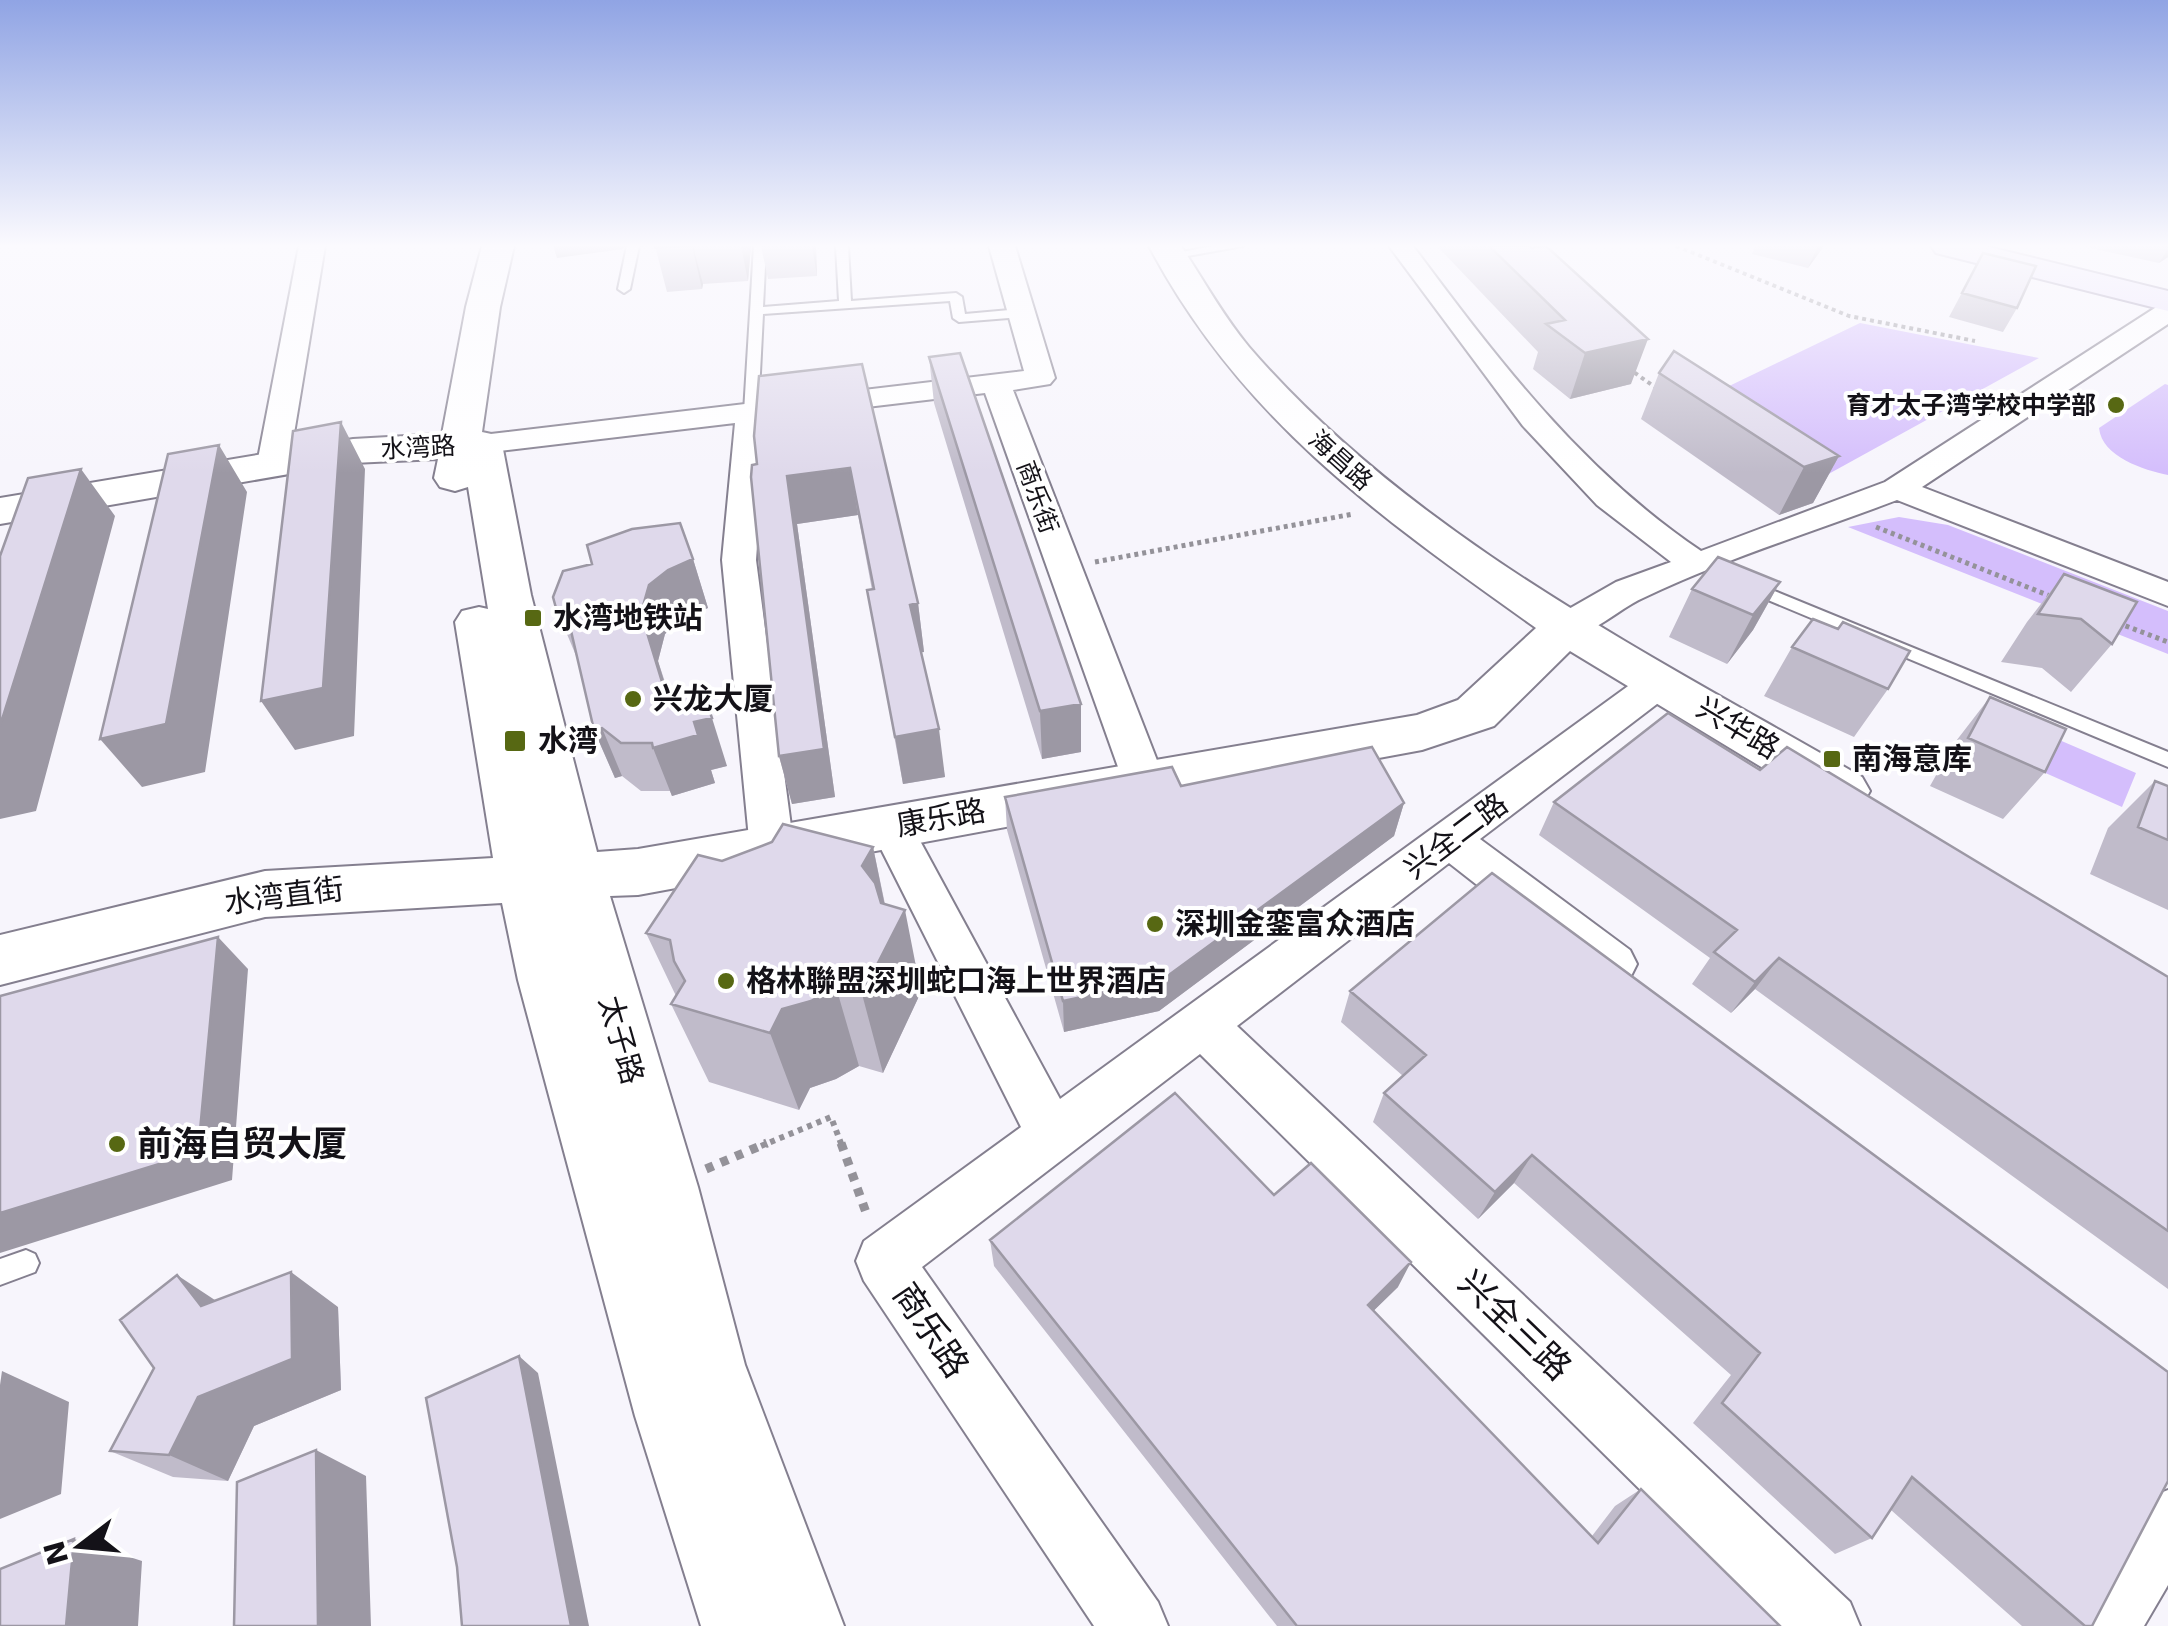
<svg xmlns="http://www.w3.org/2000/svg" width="2168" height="1626" font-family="'DejaVu Sans','Noto Sans SC',sans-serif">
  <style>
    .green { fill: #d4befc }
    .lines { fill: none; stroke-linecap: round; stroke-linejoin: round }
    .lane-casing { stroke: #847f8f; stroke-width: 4 }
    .street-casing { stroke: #847f8f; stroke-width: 4 }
    .secondary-casing { stroke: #847f8f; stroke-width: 4 }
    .primary-casing { stroke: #968caa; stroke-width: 4 }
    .path-far3 { stroke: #949299; stroke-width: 4; stroke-dasharray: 4 4; stroke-linecap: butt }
    .path-far2 { stroke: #949299; stroke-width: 5; stroke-dasharray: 4 4; stroke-linecap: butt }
    .path-far1 { stroke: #949299; stroke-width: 6; stroke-dasharray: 5 5; stroke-linecap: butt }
    .path { stroke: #949299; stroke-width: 9; stroke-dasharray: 8 8; stroke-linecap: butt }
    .lane { fill: #fff; fill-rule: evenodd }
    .street { fill: #fff; fill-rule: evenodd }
    .secondary { fill: #fff; fill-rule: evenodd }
    .primary { fill: #eae2fb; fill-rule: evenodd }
    .wall { fill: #c0bbca }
    .shaded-wall { fill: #9c98a4 }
    .building { fill: #dfd9eb; stroke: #9c98a4; stroke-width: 2.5 }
    .poi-dot { fill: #576813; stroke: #fff; stroke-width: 4 }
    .labels { text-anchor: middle; stroke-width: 8; stroke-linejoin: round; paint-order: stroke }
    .far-poi-label { font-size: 25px; font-weight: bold; fill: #141218; stroke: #fff; text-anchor: end }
    .far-street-label { font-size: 25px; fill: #141218; stroke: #fff }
    .poi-label { font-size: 30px; font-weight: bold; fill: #141218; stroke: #fff; text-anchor: start }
    .street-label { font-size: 30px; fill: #141218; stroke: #fff }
    .near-poi-label { font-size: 35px; font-weight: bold; fill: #141218; stroke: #fff; text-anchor: start }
    .near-street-label { font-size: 35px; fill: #141218; stroke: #fff }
  </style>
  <rect width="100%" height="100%" fill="#f7f5fc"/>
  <!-- green -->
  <path class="green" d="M1860,323L2039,358L1814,482L1696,402Z
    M2165,384L2168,385V475C2144,470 2102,457 2099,428Z
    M1899,517L1948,525L2168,611V654L1848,527Z
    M1994,712L2136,773L2122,807L1978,743Z"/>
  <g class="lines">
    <defs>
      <path id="lane" d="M627,246H639L630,289L624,293L618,289Z
        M754,246H766L763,307L839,301L836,246H848L851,301L956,293L962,297L965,314L1021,309L1027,313L1021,317L959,322L953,318L950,301L763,314L758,412L751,416L744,412Z
        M1214,246H1243L1171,259L1165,255Z
        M1750,581L2168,752V767L1744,590L1742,586Z
        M26,1250L35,1254L39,1263L35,1272L0,1285V1259Z"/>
      <path id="street" d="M299,246H325L289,464L284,471H262L257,464Z
        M989,246H1015L1055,378L1050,384L1013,390L1165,781L1159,792L1144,796L1129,792L1123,781L985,393L766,419L756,560L794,849L787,861L772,866L757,861L750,849L722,560L735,423L482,453L471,451L466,444L471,437L482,435L1024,371Z
        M1389,246H1413C1498,360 1582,471 1701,551L1885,482L2158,306L2168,304V324L1922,487L2168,582V606L1897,500C1813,532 1724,559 1643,598C1614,611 1585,644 1553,636L1548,627L1553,618L1616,582L1671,562L1597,505L1523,426Z
        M1660,669L1674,673L1679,682L1674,691L1480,839L1630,950L1637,964L1630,978L1613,984L1596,978L1449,863L1237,1026L1850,1602L1860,1626H1778L1200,1054L922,1267L1158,1602L1168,1626H1094L864,1281L856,1261L864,1241L1021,1127L870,827L876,815L891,811L906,815L1060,1099L1646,673Z
        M2168,1490V1585L2144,1626H2073L2083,1602L2145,1499Z"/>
      <path id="secondary" d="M482,246H514L500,307L482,432L496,435L502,444L531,595L597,852L638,849L1417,715L1458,700L1536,628C1380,517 1241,420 1149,246H1181C1203,279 1223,316 1249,347C1413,537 1648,653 1862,777L1870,791L1862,805L1843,811L1824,805L1570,651L1494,726L1422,750L638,895L610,896L698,1187L745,1365L844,1626H701L635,1416L518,980L502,903L265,917L0,985V935L265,871L493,858L455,622L462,611L479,607L488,609L468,487L455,491L440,487L434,478L438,459L353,463L0,524V498L353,439L442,434L466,307Z"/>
      <path id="primary" d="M1931,246H1985L2168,291V311L1936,253Z"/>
    </defs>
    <!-- lane casing -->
    <use href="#lane" class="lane-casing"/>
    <!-- street casing -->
    <use href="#street" class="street-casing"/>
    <!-- secondary casing -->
    <use href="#secondary" class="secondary-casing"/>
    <!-- primary casing -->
    <use href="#primary" class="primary-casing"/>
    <!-- path-far3 -->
    <path class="path-far3" d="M1676,246L1849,316L1975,341
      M1628,368L1659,390"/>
    <!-- path-far2 -->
    <path class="path-far2" d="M1876,527L2055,598
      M1095,562L1353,514
      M2118,623L2168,642"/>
    <!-- path-far1 -->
    <path class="path-far1" d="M761,1146L831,1117L842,1146"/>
    <!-- path -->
    <path class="path" d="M841,1143L868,1218
      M706,1169L767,1143"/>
    <!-- lane -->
    <use href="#lane" class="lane"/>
    <!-- street -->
    <use href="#street" class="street"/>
    <!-- secondary -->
    <use href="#secondary" class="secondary"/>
    <!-- primary -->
    <use href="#primary" class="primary"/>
  </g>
  <!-- wall -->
  <path class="wall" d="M641,246H751L748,281L703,284L702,289L667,292L655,246L643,247Z
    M761,246H816L817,276L768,279Z
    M1437,246H1530L1631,384L1570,399L1533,369L1538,352Z
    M1755,246H1824L1808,268L1752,254Z
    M2081,246H2168V257L2159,263Z
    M1983,253L2017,308L2003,332L1949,317Z
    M929,357L1081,704V752L1042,759L934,403Z
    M862,364L918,603L924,652H921L945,777L903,784L867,590H872L858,515L797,524L835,797L792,804L779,756L757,464Z
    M1659,373L1839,456L1813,503L1779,515L1641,419Z
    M693,559L708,608L683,618L665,634L658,661L669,694L727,766L711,770L715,783L672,796L670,791H641L622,776L615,778L594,730L577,658L556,608L592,564Z
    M2064,574L2112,644L2071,692L2042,668L2001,662L2027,622Z
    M1780,582L1753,630L1727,664L1669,637L1692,589Z
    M1838,629L1888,689L1854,737L1764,696L1792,647Z
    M1990,697L2045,772L2003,819L1930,786L1953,745Z
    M1760,770L2168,977V1289L1755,989L1731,1013L1692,984L1710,958L1539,835L1554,802Z
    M2155,781L2168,786V910L2090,874L2108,828Z
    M1181,786L1404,803L1394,836L1159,1011L1064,1032L1007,830L1005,797Z
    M873,847L885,904L921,992L883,1073L859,1066L836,1079L810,1088L799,1110L709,1082L671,1004L676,996L646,933L722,861Z
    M1350,991L2092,1626H2022L1891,1510L1872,1538L1835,1554L1693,1423L1731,1375L1514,1183L1478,1219L1373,1122L1384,1093L1403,1076L1341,1022Z
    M1274,1195L1398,1287L1373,1311L1592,1536L1615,1506L1641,1489L1780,1626H1277L994,1266L990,1240Z
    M216,1300L338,1307L341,1390L254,1426L228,1481L173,1477L110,1451Z"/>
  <!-- shaded-wall -->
  <path class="shaded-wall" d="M553,246H625L623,249L557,258Z
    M692,246H693L703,284L702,289Z
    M741,246H751L748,281Z
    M812,246H816L817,276Z
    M1818,246H1824L1808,268Z
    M2168,249V257L2159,263Z
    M1648,339L1631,384L1570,399L1585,353Z
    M341,422L365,469L354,736L295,750L261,701Z
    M219,445L247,492L205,772L142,787L100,739Z
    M1839,456L1813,503L1779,515L1804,467Z
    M850,468L858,515L797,524L835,797L792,804L779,756L787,476Z
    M81,469L115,516L36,811L0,819V726Z
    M693,559L708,608L683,618L665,634L658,661L682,740L694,722L712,718L727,766L711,770L715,783L672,796L653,748L666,695L641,613L649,585L668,570Z
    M1780,582L1753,630L1727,664L1753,615Z
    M918,603L924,652L917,653L910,605Z
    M1081,704V752L1042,759L1040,711Z
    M602,728L622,776L615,778L594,730Z
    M939,729L945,777L903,784L895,737Z
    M1404,803L1394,836L1159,1011L1064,1032L1063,1001Z
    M873,847L890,931L862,866Z
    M905,910L921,992L883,1073L862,994Z
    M218,937L248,969L232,1180L0,1253V1213Z
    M1779,958L1755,989L1731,1013L1755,982Z
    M836,987L859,1066L836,1079L810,1088L799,1110L770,1033L782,1009Z
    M1532,1155L1514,1183L1478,1219L1495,1192Z
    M1411,1262L1398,1287L1356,1328L1368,1305Z
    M291,1272L338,1307L341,1390L254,1426L228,1481L169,1455L198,1397Z
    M177,1275L230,1310L201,1306Z
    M519,1356L538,1373L589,1626H571Z
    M2,1371L69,1402L61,1494L0,1519V1385Z
    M316,1450L366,1476L371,1626H318Z
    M74,1539L142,1561L138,1626H66Z"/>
  <!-- building -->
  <path class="building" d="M655,246H690L655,248Z
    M1489,246H1530L1532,248L1546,246L1648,339L1585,353L1546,324L1565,320Z
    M1983,253L2036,266L2017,308L1962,293Z
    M1674,351L1839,456L1804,467L1659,373Z
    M960,353L1081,704L1040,711L929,357Z
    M862,364L918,603L910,605L939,729L895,737L867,590L874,589L850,468L787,476L824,749L779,756L751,477L752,465L757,464L754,436L759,376Z
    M341,422L323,688L261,701L293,431Z
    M219,445L166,724L100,739L168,454Z
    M81,469L0,726V556L28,478Z
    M680,523L693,559L668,570L649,585L641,613L666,695L701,686L712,718L694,722L698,735L653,748L652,743H621L602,728L594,730L568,618L556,608L553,597L563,571L592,564L587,545L632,529Z
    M1718,557L1780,582L1753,615L1692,589Z
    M2064,574L2137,602L2112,644L2081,619L2038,614Z
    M1813,619L1838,629L1843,622L1910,651L1888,689L1792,647Z
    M1990,697L2066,729L2045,772L1968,738Z
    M1668,713L1760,770L1787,747L2168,977V1231L1779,958L1755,982L1714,952L1737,930L1554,802Z
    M1372,747L1404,803L1162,980L1063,1001L1005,797L1172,767L1181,786Z
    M2155,781L2168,786V840L2138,827Z
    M783,824L873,847L862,866L875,883L881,903L905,910L862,994L836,987L811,1001L782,1009L770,1033L671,1004L685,981L674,961L670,940L646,933L698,855L722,861L772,842Z
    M1492,873L2168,1372V1481L2092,1626H2085L1912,1477L1872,1538L1722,1403L1760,1353L1532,1155L1495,1192L1384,1093L1426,1055L1350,991Z
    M218,937L198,1152L0,1213V996Z
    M1175,1093L1274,1195L1311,1163L1411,1262L1368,1305L1598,1543L1641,1489L1780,1626H1297L990,1240Z
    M291,1272L292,1359L198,1397L169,1455L110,1451L154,1368L120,1320L177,1275L201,1306Z
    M519,1356L571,1626H462L457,1567L426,1398Z
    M316,1450L318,1626H234L237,1482Z
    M74,1539L66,1626H0V1569Z"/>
  <!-- sky -->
  <linearGradient id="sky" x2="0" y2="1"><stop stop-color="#90a4e4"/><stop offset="0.52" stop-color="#fbfafe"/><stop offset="1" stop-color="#fbfafe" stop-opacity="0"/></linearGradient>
  <rect width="2168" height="473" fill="url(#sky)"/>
  <!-- markers -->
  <g class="poi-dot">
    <circle cx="2116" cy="405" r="10"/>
    <rect x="523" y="608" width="20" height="20" rx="5"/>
    <circle cx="633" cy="699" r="10"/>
    <rect x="503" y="729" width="24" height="24" rx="5"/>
    <rect x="1822" y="749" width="20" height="20" rx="5"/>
    <circle cx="1155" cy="924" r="10"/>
    <circle cx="726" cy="981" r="10"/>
    <circle cx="117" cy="1144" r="10"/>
  </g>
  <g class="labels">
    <!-- far-poi labels -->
    <g class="far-poi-label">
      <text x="2096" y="414">育才太子湾学校中学部</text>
    </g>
    <!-- far-street labels -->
    <g class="far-street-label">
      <text transform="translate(418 447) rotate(-3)" y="9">水湾路</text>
      <text transform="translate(1341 460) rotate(42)" y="9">海昌路</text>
      <text transform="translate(1038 497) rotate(70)" y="9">商乐街</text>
    </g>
    <!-- poi labels -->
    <g class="poi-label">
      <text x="553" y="628">水湾地铁站</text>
      <text x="653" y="709">兴龙大厦</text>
      <text x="538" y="751">水湾</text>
      <text x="1852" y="769">南海意库</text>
      <text x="1175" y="934">深圳金銮富众酒店</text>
      <text x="746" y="991">格林聯盟深圳蛇口海上世界酒店</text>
    </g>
    <!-- street labels -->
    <g class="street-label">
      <text transform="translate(1738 728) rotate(31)" y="10">兴华路</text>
      <text transform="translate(941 818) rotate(-10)" y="10">康乐路</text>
      <text transform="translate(1456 836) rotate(-37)" y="10">兴全二路</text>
      <text transform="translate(284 896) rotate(-7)" y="10">水湾直街</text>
      <text transform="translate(621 1040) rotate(74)" y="10">太子路</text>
    </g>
    <!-- near-poi labels -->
    <g class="near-poi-label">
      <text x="137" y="1156">前海自贸大厦</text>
    </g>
    <!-- near-street labels -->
    <g class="near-street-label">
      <text transform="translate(1515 1325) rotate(44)" y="12">兴全三路</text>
      <text transform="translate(931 1330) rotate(56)" y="12">商乐路</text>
    </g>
  </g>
  <!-- north arrow -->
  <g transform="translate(80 1546) rotate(254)" stroke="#ffffff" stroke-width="8" paint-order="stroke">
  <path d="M0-8L18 38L0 25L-18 38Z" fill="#141218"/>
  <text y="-15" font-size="28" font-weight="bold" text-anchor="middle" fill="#141218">N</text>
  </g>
</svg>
